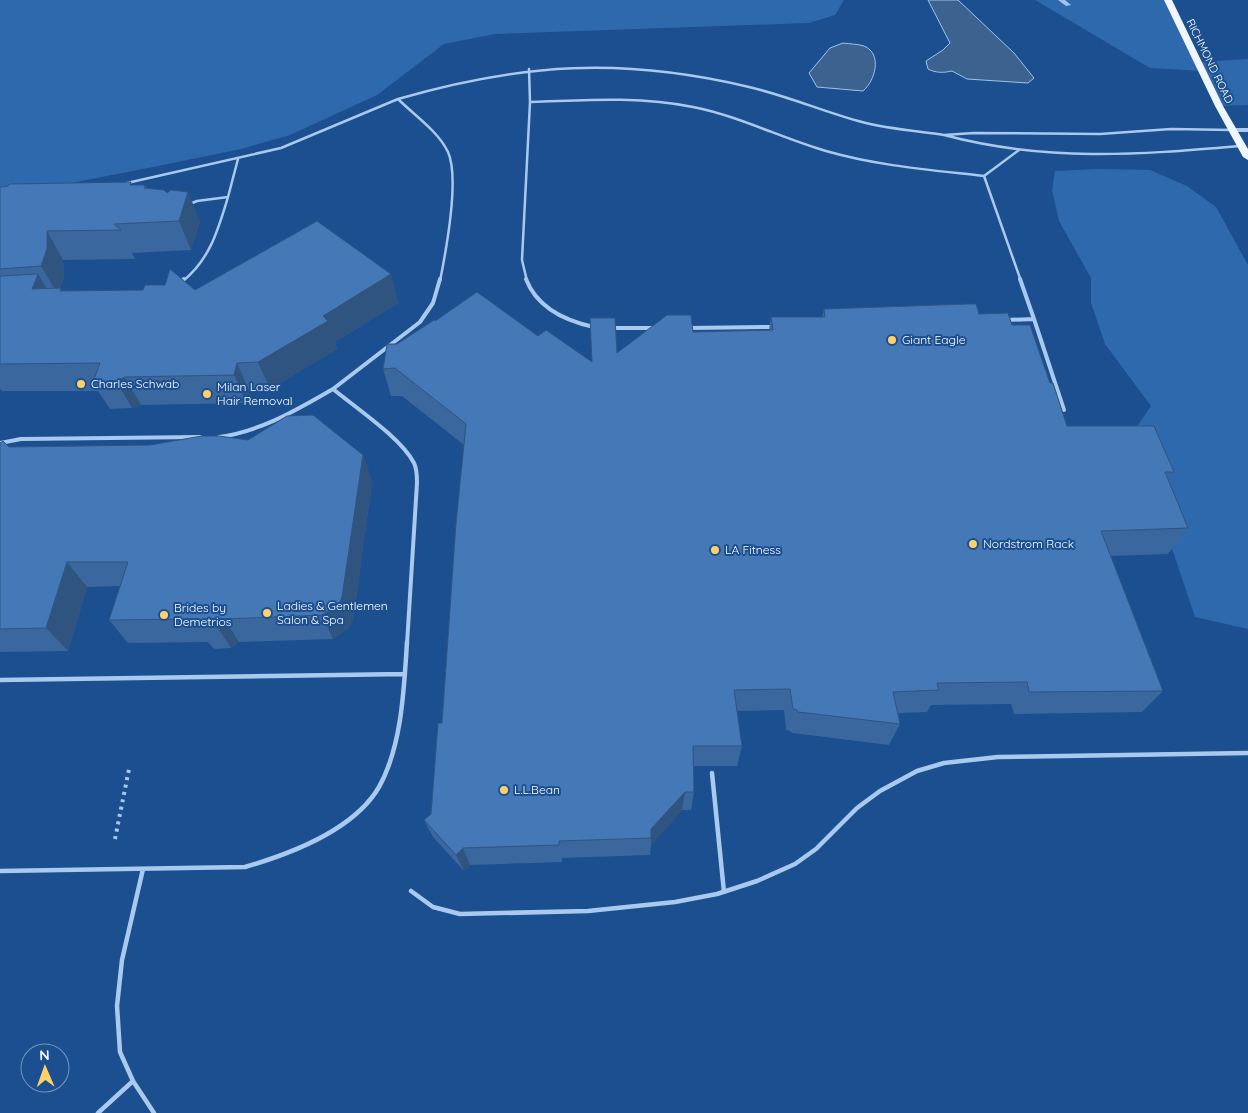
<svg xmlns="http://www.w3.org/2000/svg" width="1248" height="1113" font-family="Quicksand,sans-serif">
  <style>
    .green { fill: #2e69ad }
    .water { fill: #3c6290; stroke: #9cc4f0 }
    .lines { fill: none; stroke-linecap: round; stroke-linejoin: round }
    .stream { fill: #9cc4f0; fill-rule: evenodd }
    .path { stroke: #a9c9ee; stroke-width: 4; stroke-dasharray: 3 4.5; stroke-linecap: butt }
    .service-far2 { stroke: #a9c9ee; stroke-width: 2.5 }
    .service-far1 { stroke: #a9c9ee; stroke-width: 4 }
    .service { stroke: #a9c9ee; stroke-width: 4.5 }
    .minor { stroke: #a9c9ee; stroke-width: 4 }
    .primary { fill: #f0f6ff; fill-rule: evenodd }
    .wall { fill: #3a679d }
    .shaded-wall { fill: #305480 }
    .building { fill: #4478b7; stroke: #305480 }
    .poi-dot { fill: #ffd166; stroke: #1b4f8f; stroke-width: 2 }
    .labels { text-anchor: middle; stroke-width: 4; stroke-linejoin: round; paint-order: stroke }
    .far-street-label { font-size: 11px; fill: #fff; stroke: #1b4f8f }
    .poi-label { font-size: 12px; fill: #fff; stroke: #1b4f8f; text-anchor: start }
  </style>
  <rect width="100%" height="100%" fill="#1b4f8f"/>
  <!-- green -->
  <path class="green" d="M0,0H844L835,15L809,23L495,34L444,44L377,95L290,135L241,149L153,167L71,183L0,194Z
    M1035,0H1168L1198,62L1248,59V105L1219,106L1202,71L1150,68Z
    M1099,169L1150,170L1187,186L1216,207L1248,265V629L1195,617L1155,498L1130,437L1151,406L1105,344L1091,303V278L1059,221L1052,190L1055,171Z"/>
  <!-- water -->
  <path class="water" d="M928,0H958L1014,53L1034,78L1028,83L967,79L952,71C943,73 936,73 928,69L926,61L943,50L950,43Z
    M843,43C850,44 858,44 864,46C883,54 875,81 863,91L817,87L809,73L830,48Z"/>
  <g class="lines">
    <!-- stream -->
    <path class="stream" d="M1058,0H1065L1071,5L1066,6Z"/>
    <!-- path -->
    <path class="path" d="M115,839L129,769"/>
    <!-- service-far2 -->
    <path class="service-far2" d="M398,99C522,63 623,57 749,87C788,96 824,112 862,122C888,129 917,131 944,135
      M530,102C584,100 640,96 693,107C739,116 781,138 826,151C878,166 931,170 984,176L1021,281
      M1232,130L1171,129L1100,134L974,133L944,135C1046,162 1136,155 1240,146
      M984,176L1019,150
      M127,183L281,148L398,99C414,115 438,131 448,152C460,179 446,251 440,281
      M190,204L197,201L228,197L238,159
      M183,281C210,259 218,230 228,197
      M527,281L522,260L530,102L529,69"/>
    <!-- service-far1 -->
    <path class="service-far1" d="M526,279C537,308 566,321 594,327
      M181,282L184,279
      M1034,319L1064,410
      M1006,320L1034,319L1020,279
      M611,328H654
      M689,328L772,327
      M333,389L420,322L433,303L440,279
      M219,437C262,431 296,410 333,389C356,408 401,438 414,463C417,469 417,476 417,483L407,644
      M0,443L21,439L200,437"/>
    <!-- service -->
    <path class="service" d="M0,680L405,674
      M712,773L724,892
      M143,869L122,960L117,1006L120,1052L133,1081L154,1113
      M0,871L245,867C290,854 354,830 379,787C402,746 404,688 407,642
      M411,891L433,907L460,914L588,911L675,902L717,894L757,881L795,864L816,849L857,808L880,791L917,771L944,763L998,757L1248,753
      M98,1113L133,1081"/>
    <!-- minor -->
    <path class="minor" d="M1232,130H1248"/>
    <!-- primary -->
    <path class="primary" d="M1164,0H1172L1223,106L1248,149V160L1243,157L1215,106Z"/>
  </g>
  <!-- wall -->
  <path class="wall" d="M145,185L147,188L167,193L200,221L191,250L132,253L135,259L63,260L64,278L60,288L63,291L195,290L391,274L398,303L335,342L337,349L270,389L249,390L247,403L141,405L132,408L110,409L98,391H2L0,389V187Z
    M824,309L979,314L1012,325L1050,383L1067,426L1174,472L1168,480L1188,528L1168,554L1110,556L1163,691L1142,712L1014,714L1011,704L931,705L927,712L898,713L900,724L889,745L792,733L790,731L786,730L784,710L737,711L742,746L737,766H693L694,792L691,810H682L651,845L650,855L562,858V862L470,865L464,871L433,837L424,820L431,814L442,723L464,445L402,396H391L383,369L397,344L435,321L538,336L591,362L617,353L693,332L769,330L771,317H822Z
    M0,443L9,447L363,455L372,482L353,621L349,627L333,639L239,642L231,648L214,649L208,642L128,643L109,620L120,586L87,587L68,651L0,652Z"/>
  <!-- shaded-wall -->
  <path class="shaded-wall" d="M188,192L200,221L191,250L179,221Z
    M47,231L63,260L64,278L58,295L41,266Z
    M38,274L55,302L32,289Z
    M391,274L398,303L335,342L337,349L270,389L258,362L323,316Z
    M237,363L249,390L247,403L234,375Z
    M125,377L141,405L132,408L116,381Z
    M363,455L372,482L353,621L349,627L333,639L322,615Z
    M67,562L87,587L68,651L46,628Z
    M224,619L239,642L231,648L216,625Z
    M685,792L682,810L651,845V829Z
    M463,848L470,865L464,871L456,855Z"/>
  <!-- building -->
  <path class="building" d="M131,182L130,185H145L144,188L164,190L167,193L171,190L188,192L179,221L114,224L121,230L47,231V249L41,266L0,269V187L8,186L10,184Z
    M317,221L391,274L323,316L328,321L258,362L237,363L234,375L125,377L116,381L93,382L100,363L0,364V276L38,274L32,289L61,288L60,291L143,290L145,285H165L170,269L195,290Z
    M477,292L538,336L546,330L592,362L590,318H615L617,353L667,315H691L693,332L773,330L771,317H825L824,309L967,304H976L979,314L1008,313L1012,325H1030L1050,383H1053L1067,426H1154L1174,472H1165L1188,528L1101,531L1163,691L1029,692L1027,682L937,683L939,690L893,692L900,724L798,712L797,710L793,709L790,689L734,690L742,746H693L694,792H685L651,829V838L559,841V845L463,848L456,855L424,820L431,814L438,723H442L456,523L466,424L395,368L383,369L387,344H397L434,320L435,321Z
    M313,415L363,455L342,597L339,604L322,615L224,619L216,625L198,626L192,619L109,620L128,562H67L46,628L0,629V443L3,441L9,447L150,445L202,436H219L248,440L287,416Z"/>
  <!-- markers -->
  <g class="poi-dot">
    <circle cx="892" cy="340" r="5"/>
    <circle cx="81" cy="384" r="5"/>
    <circle cx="207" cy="394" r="5"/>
    <circle cx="973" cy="544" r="5"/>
    <circle cx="715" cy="550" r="5"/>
    <circle cx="267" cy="613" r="5"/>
    <circle cx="164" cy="615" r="5"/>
    <circle cx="504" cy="790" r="5"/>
  </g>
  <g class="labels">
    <!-- far-street labels -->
    <g class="far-street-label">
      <text transform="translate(1210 61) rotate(64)" y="4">RICHMOND ROAD</text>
    </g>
    <!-- poi labels -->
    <g class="poi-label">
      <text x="902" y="344">Giant Eagle</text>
      <text x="91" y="388">Charles Schwab</text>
      <text x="217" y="391">Milan Laser<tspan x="217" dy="14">Hair Removal</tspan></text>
      <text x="983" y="548">Nordstrom Rack</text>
      <text x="725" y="554">LA Fitness</text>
      <text x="277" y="610">Ladies &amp; Gentlemen<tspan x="277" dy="14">Salon &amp; Spa</tspan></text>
      <text x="174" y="612">Brides by<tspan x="174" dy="14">Demetrios</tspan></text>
      <text x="514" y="794">L.L.Bean</text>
    </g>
  </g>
  <!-- north arrow -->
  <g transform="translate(45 1068) rotate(358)"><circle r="24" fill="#1b4f8f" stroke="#7695bc"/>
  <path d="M0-4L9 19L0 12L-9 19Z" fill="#ffd166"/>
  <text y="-8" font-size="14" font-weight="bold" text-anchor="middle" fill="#ffffff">N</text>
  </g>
</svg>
